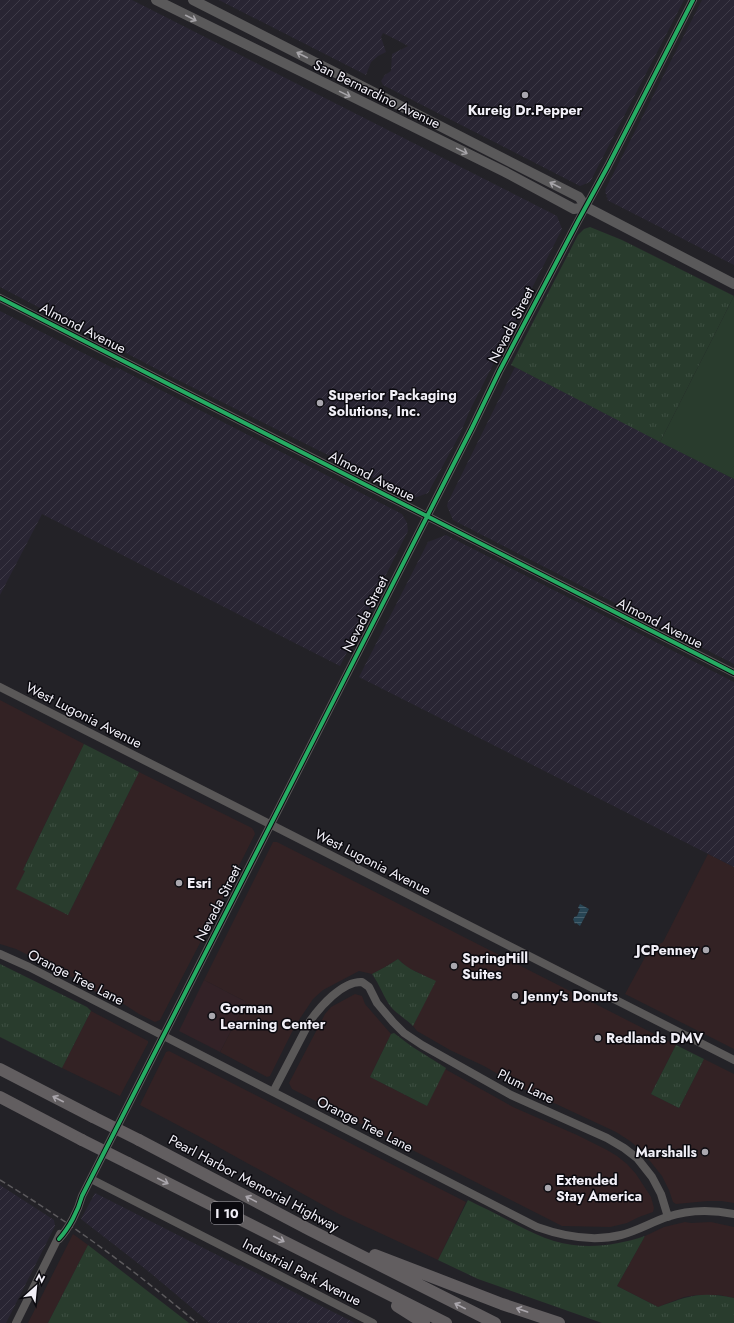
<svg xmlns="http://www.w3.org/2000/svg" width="734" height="1323" font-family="Jost,sans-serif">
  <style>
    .commercial { fill: #332224 }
    .industrial { fill: url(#industrial-furrows) }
    .education { fill: #332227 }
    .grass { fill: url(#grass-tufts) }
    .pitch { fill: #293c2d }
    .water { fill: url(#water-rules) }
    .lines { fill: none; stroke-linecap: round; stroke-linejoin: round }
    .minor { stroke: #5a5858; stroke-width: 8 }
    .major { stroke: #5a595a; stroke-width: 10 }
    .highway { stroke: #625e60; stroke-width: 12 }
    .rail { stroke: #5c5a5d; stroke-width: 1.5; stroke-dasharray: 6 3; stroke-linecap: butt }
    .highway-bridge { stroke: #625e60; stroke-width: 12 }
    .cycleway-casing { stroke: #0b0a0f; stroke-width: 6 }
    .cycleway { stroke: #26ab63; stroke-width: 4 }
    .oneway { stroke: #a6a4a8 }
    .oneway2 { stroke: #aaa6ac }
    .poi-dot { fill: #a9a7ae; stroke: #0b0a0f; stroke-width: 1.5 }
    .labels { text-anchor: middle; stroke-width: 3; stroke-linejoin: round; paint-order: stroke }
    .shield { fill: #0b0a0f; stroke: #acaab1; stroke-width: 1 }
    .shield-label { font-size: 13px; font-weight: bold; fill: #f1eff7 }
    .street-label { font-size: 14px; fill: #f1eff7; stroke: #0b0a0f }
    .poi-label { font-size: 14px; font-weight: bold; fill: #f1eff7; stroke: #0b0a0f; text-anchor: start }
  </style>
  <defs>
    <pattern id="industrial-furrows" width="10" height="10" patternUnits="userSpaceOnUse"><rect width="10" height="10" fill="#292533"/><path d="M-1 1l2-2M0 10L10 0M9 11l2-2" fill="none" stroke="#3e3a47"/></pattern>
    <pattern id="grass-tufts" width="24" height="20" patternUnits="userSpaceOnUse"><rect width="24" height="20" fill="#293c2d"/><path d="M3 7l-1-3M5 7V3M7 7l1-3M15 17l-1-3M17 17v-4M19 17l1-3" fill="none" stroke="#3e4f42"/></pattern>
    <pattern id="water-rules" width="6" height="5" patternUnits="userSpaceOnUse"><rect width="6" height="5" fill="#274554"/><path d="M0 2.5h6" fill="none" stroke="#47606d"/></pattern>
  </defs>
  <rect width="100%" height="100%" fill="#232227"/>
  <!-- commercial -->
  <path class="commercial" d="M0,700L84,744L23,870L25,871L17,889L68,915L139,772L252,828L254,831L255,834L201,941L160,1020L155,1022L139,1014L119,1001L96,992L81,982L44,963L16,949L0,944Z
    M273,842H277L676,1045L651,1094L679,1108L704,1059L734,1074V1203L721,1201H708L676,1204L673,1202L669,1190L662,1176L642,1151L630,1141L616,1132L524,1089L484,1066L450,1050L417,1031L413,1026L435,981L415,971L410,970L398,959L387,966L372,974L359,971L323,990L313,999L295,1026L270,1076L267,1077L220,1052L246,1002L204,980Z
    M708,854L734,867V1049L625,994L649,950L663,942Z
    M355,994L362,996L365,1004L391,1034L370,1077L427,1106L445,1069L513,1107L577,1135L607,1150L617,1156L627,1164L636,1174L651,1197L654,1208L653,1212L639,1217L627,1223L610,1227L562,1226L292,1089L289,1083L325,1014L331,1007Z
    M91,1011L148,1041V1043L120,1096L62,1068Z
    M169,1051L466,1202L438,1260L339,1214L202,1138L140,1105L166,1052Z
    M685,1222L691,1223L711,1222L734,1227V1298L719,1295H697L684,1297L658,1307L617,1286L645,1236L664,1227Z
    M73,1234L88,1245L48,1323H28Z"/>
  <!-- industrial -->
  <path class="industrial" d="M0,0H132L557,216L562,229L470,410L460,434L428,493L414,498L170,376L0,287Z
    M219,0H684L590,182L580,186L383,85L381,81L385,75L391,71L392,54L408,46L395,39L383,33L381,37L386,52L378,56L371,62L366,75Z
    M702,0H734V265L607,200L608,198L606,197L607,195L605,193L606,191L605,190Z
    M0,311L115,369L116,367L402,514L407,523L408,531L340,666L42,514L0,595Z
    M515,367L734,479V664L453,520L447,506L448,502Z
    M446,535L734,682V867L359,677L428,542Z
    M0,1185L54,1220L55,1226L6,1323H0Z
    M95,1193L239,1266L240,1265L355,1323H210L148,1271L81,1219Z"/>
  <!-- education -->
  <path class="education" d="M204,980L246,1002L220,1052L179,1031Z"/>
  <!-- grass -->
  <path class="grass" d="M590,227L622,240L734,296L660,442L511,365L578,235L584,229Z
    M84,744L139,772L68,915L16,889L25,871L23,870Z
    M398,959C408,970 422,974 436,981L413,1026C406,1019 397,1014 391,1007C383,996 380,985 372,974L387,966Z
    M0,964L87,1007L91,1011L62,1068L0,1037Z
    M394,1033L411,1046L446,1068L427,1106L370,1077L391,1034Z
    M676,1045L704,1059L679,1108L651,1094Z
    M468,1200C484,1208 501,1216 517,1225C529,1231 541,1237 554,1241C584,1250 615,1246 645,1236L617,1286L658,1307C689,1296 700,1291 734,1298V1323H602L478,1279L438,1260Z
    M88,1245L189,1323H48Z"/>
  <!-- pitch -->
  <path class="pitch" d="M734,296V479L660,442Z"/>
  <!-- water -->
  <path class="water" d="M580,904L589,909L580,926L576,923L575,924L573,919L574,918V917L577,916L580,909L578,908Z"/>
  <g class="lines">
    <!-- minor -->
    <path class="minor" d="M0,298L734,673
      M0,687L734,1060
      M0,954L29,967L537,1227C565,1237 593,1242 621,1235C637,1231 652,1222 667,1217C688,1210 713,1210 734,1214
      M273,1092L310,1021C320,1007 342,981 362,982L369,987L377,1003L393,1022L404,1033L422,1045L511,1095L607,1138L624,1148L637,1158L652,1177L661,1194L668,1217
      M91,1179L373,1323
      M59,1239C69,1228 78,1211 82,1196L472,428L499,372L578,221L608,166L693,0
      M16,1323L60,1234"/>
    <!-- major -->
    <path class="major" d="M156,0L505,172L574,209L586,207
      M193,0L579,197L586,207L734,284"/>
    <!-- highway -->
    <path class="highway" d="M0,1069L93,1117
      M0,1097L82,1140
      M139,1140L310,1230L495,1323
      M128,1163L446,1323
      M375,1255L502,1304L559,1323
      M397,1306L424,1323"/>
    <!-- rail -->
    <path class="rail" d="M0,1180C70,1222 135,1271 197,1323"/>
    <!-- highway-bridge -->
    <path class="highway-bridge" d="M93,1117L139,1140
      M82,1140L128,1163"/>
    <defs>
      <path id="cycleway" d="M0,298L734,673
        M59,1239C69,1228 78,1211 82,1196L472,428L499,372L578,221L608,166L693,0"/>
    </defs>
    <!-- cycleway casing -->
    <use href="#cycleway" class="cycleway-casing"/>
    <!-- cycleway -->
    <use href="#cycleway" class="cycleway"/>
  </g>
  <!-- one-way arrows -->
  <defs><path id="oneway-shaft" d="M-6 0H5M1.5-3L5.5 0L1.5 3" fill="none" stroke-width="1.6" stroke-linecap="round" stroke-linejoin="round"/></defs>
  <g class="oneway">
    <use href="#oneway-shaft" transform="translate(191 18) rotate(27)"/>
    <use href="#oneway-shaft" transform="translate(302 55) rotate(-153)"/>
    <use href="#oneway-shaft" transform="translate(345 94) rotate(26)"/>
    <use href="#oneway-shaft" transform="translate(462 151) rotate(26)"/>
    <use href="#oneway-shaft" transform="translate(555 185) rotate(-153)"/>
  </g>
  <g class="oneway2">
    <use href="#oneway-shaft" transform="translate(58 1099) rotate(-153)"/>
    <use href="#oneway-shaft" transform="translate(163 1181) rotate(27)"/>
    <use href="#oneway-shaft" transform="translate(251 1199) rotate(-152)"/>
    <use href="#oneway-shaft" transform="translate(279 1239) rotate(27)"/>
    <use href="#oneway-shaft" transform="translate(460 1306) rotate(-153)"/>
    <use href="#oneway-shaft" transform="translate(522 1310) rotate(-161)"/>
  </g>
  <!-- markers -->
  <g class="poi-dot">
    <circle cx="525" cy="95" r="4"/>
    <circle cx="320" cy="403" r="4"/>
    <circle cx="179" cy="883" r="4"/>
    <circle cx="706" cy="950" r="4"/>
    <circle cx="454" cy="966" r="4"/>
    <circle cx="515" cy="996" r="4"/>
    <circle cx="212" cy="1016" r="4"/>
    <circle cx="598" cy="1038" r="4"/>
    <circle cx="705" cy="1152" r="4"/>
    <circle cx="548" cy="1188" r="4"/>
  </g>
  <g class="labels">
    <!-- shield labels -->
    <rect class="shield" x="211" y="1202" width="32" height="22" rx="3"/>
    <g class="shield-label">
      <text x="227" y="1218">I 10</text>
    </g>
    <!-- street labels -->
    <g class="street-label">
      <text transform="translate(377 94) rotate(26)" y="5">San Bernardino Avenue</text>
      <text transform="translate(511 325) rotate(-63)" y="5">Nevada Street</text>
      <text transform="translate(83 328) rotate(27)" y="5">Almond Avenue</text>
      <text transform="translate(372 476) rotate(27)" y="5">Almond Avenue</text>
      <text transform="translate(365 614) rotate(-63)" y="5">Nevada Street</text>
      <text transform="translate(660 623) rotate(27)" y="5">Almond Avenue</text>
      <text transform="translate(84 715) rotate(27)" y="5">West Lugonia Avenue</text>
      <text transform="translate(373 862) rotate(27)" y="5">West Lugonia Avenue</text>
      <text transform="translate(218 903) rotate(-63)" y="5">Nevada Street</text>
      <text transform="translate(76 977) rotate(27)" y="5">Orange Tree Lane</text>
      <text transform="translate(526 1086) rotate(26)" y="5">Plum Lane</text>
      <text transform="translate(365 1124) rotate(27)" y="5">Orange Tree Lane</text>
      <text transform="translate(254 1183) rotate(28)" y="5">Pearl Harbor Memorial Highway</text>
      <text transform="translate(302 1272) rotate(27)" y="5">Industrial Park Avenue</text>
    </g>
    <!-- poi labels -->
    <g class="poi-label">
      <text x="525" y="115" text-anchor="middle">Kureig Dr.Pepper</text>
      <text x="328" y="400">Superior Packaging<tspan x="328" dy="16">Solutions, Inc.</tspan></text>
      <text x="187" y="888">Esri</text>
      <text x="698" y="955" text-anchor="end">JCPenney</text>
      <text x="462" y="963">SpringHill<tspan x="462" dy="16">Suites</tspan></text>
      <text x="523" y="1001">Jenny's Donuts</text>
      <text x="220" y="1013">Gorman<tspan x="220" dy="16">Learning Center</tspan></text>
      <text x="606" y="1043">Redlands DMV</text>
      <text x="697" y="1157" text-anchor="end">Marshalls</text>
      <text x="556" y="1185">Extended<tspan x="556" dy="16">Stay America</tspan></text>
    </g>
  </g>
  <!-- north arrow -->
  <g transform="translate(36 1287) rotate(27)" stroke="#0b0a0f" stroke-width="3" paint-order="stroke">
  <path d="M0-3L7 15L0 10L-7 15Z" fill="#f1eff7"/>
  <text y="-6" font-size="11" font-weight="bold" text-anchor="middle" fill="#f1eff7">N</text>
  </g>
</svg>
